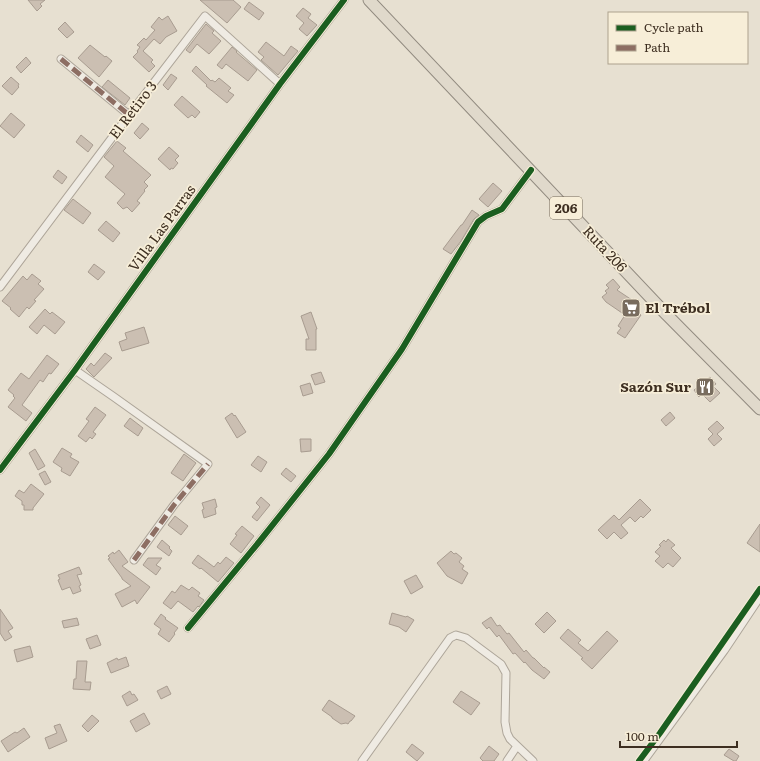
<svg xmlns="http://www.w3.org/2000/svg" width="760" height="761" font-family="Literata,serif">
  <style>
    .building { fill: #cbbfb2; stroke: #a89c90 }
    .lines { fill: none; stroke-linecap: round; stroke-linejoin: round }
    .minor-casing { stroke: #ada599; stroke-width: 9 }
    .tertiary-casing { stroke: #ada599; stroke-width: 10 }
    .trunk-casing { stroke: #928b80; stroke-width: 13 }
    .minor { stroke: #efebe3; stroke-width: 7 }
    .tertiary { stroke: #efebe3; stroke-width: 8 }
    .trunk { stroke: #e0d9cb; stroke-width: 11 }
    .quiet { stroke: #8d6e63; stroke-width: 5; stroke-dasharray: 10 5; stroke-linecap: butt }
    .cycleway-casing { stroke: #f7eed8; stroke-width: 8 }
    .cycleway { stroke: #1b5e20; stroke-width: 6 }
    .labels { text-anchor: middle; stroke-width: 3.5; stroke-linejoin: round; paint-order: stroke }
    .shield { fill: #f7eed8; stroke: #756857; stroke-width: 1 }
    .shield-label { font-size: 13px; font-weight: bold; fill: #3d2e20 }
    .street-label { font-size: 14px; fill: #3d2e20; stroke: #f7eed8 }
    .poi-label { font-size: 14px; font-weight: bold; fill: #3d2e20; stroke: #f7eed8; text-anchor: start }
  </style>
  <rect width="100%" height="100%" fill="#e7e0d1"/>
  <!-- building -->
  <path class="building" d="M28,0H45L40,4L42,6L37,11Z
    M200,0H233L241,7L227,23Z
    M249,2L264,13L259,20L244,9Z
    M303,8L311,14L308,18L317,25L307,36L299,29L304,23L296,16Z
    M168,16L177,31L166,37L160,44L154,39L143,51L153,60L151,62L155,66L149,72L133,57L138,52L137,51L140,47L137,45L144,38L146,40L155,30L151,27L159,17L162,20Z
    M65,22L74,32L67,38L58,29Z
    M206,24L214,31L212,33L221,41L209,54L197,44L190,53L186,50Z
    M266,42L284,56L291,46L298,51L278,75L261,60L264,57L258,52Z
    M90,45L105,57L106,56L112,61L99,77L78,58Z
    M232,47L237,51L236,52L257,70L248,81L226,64L222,69L217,65Z
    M26,57L31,63L21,73L16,67Z
    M196,66L211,81L212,80L215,82L219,78L231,88L228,91L234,95L227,103L206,86L207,85L192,71Z
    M171,74L177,78L168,90L163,85Z
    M11,77L19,84L18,86L19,87L12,95L2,86Z
    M108,80L130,98L125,105L102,87Z
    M182,96L200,112L195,118L192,115L188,118L174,105Z
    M11,113L25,125L14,138L0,126Z
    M142,123L149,129L140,139L134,133Z
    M81,135L93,145L88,152L76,142Z
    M117,141L126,148L123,151L151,175L144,182L148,186L144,190L145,191L137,201L140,203L132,212L127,207L123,209L117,203L125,194L105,177L114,166L104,157Z
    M169,147L179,156L175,160L178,163L173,169L171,168L170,170L158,159Z
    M58,170L67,177L62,184L53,177Z
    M493,183L502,191L488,207L479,199Z
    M73,199L91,213L83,224L64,210Z
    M472,210L479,215L474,219L461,241L451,254L443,249L461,225H462Z
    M106,221L120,233L113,242L98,230Z
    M94,264L105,272L98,280L88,272Z
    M32,274L41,281L38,284L44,289L34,300L36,301L29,309L27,307L19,317L10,309L11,308L2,301L23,276L27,280Z
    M613,279L620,287L617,290L632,300L633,299L640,304L635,312L641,315L625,338L617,333L621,328L618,326L625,315L606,302L602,297L607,293L605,291L609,288L606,285Z
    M45,309L50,314L52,312L65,322L55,334L44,325L37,334L29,327Z
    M311,312L317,329H316V350H306V339H309L301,316Z
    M144,327L149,343L122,351L119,342L127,339L125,333Z
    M105,353L112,358L94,377L86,369L91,363L94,366Z
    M47,355L59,364L51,374L49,373L43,382L40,380L22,405L32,413L26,421L8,407L15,398L13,396L14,395L8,390L21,373L29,379Z
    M321,372L325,382L315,385L311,375Z
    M710,377L716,384L713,386L720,393L710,402L702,394L699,397L694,390Z
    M310,383L313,393L303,396L300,386Z
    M95,407L106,415L93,432L96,434L92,439L90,437L86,442L78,436L89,421L86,419Z
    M670,412L675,418L666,426L661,420Z
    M232,413L234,416L235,415L246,432L237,438L225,418Z
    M130,418L143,428L138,436L124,426Z
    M717,421L724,428L717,434L722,439L714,446L708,439L713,434L708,429Z
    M300,439H311V451L301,452Z
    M62,448L72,454L70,457L79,462L70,476L61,471L62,468L53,462Z
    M35,449L45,466L38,470L29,453Z
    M184,454L196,463L183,481L171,473Z
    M258,456L267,462L261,472L251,465Z
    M286,468L296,476L291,482L281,474Z
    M45,471L51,482L45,485L39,474Z
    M31,484L44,494L33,508V510H24V505H22V501L15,496L19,490L24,493Z
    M261,497L270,505L257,521L252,517L260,507L256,503Z
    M215,499L217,507L215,508L216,514L204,518L202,510L204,509L202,503Z
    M640,499L651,510L643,518L641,516L635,522L630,517L621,525L628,533L621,539L614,532L607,539L598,530L614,515L619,520Z
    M175,516L188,526L181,535L168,525Z
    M760,524V552L747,543Z
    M242,526L254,536L241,553L230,544L237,535L235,534Z
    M668,539L675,545L671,548L681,558L673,567L668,563L663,568L655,561L660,556L655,552L661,546L659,545L664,540L666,542Z
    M162,540L170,547L169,548L172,551L169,556L157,547Z
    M119,550L128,562L122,566L150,587L137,604L135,600L122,607L115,594L131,586L122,579V578L108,559L110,558L108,556L113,552L114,554Z
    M451,551L454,554L456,553L462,558L459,562L464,566L462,569L468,573L462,584L447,576L437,563Z
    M198,555L214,567L218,562L220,564L226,557L234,563L218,582L201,568L200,569L192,563Z
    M148,558H162L156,565L161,568L156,575L143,565Z
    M79,567L82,574L77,575L81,585L79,586L81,591L73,594L70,587L62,590L58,580L60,579L58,575Z
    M416,575L423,587L411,594L404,581Z
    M181,585L189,590L192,587L200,593L198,596L204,600L199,607L198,606L193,612L178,601L171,609L163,603L172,591L175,593Z
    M0,609L13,628L8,631L12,637L5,641L0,633Z
    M547,612L556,621L544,633L535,624Z
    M392,613L406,617L407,616L414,620L406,632L399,627L389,624Z
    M161,614L166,618L165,619L178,628L174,633L175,634L169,642L158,634L161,629L154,624Z
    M491,617L497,626L500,625L507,634L509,633L524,652L526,650L533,658H534L544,668V667L550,672L544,679L532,670L525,662L524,663L515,653L513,654L499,635L497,637L489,627L487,629L482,623Z
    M77,618L79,625L64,628L62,621Z
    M568,629L581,640L578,643L588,651L607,631L618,641L592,669L581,659L583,658L560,638Z
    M97,635L101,645L90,649L86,639Z
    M30,646L33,657L17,662L14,650Z
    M126,657L129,666L111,673L107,663L117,658L118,660Z
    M77,661H87L85,682H91L90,690L73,689L74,679H76Z
    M167,686L171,694L161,699L157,691Z
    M130,691L132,695L134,694L138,700L127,706L122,696Z
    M461,691L480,703L471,715L453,702Z
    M329,700L355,716L351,721H350L348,724L346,723L341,724L332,718V717L322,710Z
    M144,713L150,724L136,732L130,721Z
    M92,715L99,721L88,732L82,726Z
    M60,724L67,741L49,749L45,738L57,733L54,726Z
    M24,728L30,737L8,752L1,741L15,732L17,733Z
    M412,744L424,753L417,761L406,752Z
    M489,746L499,754L494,761H483L480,758Z
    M729,749L739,756L736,761H734L724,755Z"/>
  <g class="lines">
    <defs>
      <path id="minor" d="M61,59L129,115
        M0,287L129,115L205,16L280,84
        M75,370L114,397L208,464L174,505L134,560
        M0,470L75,370L280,84L344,0
        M188,628L259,542L329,454L402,349L478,222L486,216L502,209L531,170
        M362,761L450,638L456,635L466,638L501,664L506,673L505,722L507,733L510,739L533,761
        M507,761L517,746"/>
      <path id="tertiary" d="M643,761L724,650L760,596"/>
      <path id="trunk" d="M369,0L667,315L760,409"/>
    </defs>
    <!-- minor casing -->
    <use href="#minor" class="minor-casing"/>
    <!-- tertiary casing -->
    <use href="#tertiary" class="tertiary-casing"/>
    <!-- trunk casing -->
    <use href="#trunk" class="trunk-casing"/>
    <!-- minor -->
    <use href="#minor" class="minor"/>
    <!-- tertiary -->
    <use href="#tertiary" class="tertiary"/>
    <!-- trunk -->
    <use href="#trunk" class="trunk"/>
    <!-- quiet -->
    <path class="quiet" d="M61,59L129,115
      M134,560L174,505L208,464"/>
    <defs>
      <path id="cycleway" d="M0,470L75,370L280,84L344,0
        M188,628L259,542L329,454L402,349L478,222L486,216L502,209L531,170
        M639,761L660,733L760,589"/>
    </defs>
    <!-- cycleway casing -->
    <use href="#cycleway" class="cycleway-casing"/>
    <!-- cycleway -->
    <use href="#cycleway" class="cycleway"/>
  </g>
  <!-- icons -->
  <defs>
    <symbol id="supermarket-square" viewBox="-11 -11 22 22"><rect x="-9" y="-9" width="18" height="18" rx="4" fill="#786c5e" stroke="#f7eed8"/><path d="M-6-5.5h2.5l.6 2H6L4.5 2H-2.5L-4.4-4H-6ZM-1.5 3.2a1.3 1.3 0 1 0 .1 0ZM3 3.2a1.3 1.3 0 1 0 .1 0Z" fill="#fff"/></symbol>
    <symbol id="restaurant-square" viewBox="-11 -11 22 22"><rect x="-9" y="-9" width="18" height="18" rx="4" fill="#786c5e" stroke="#f7eed8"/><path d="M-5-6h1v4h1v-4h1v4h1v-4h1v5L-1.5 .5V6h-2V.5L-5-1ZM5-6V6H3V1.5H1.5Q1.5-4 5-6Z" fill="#fff"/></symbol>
  </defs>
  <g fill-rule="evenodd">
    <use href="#supermarket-square" x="620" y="297" width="22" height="22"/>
    <use href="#restaurant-square" x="694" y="376" width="22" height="22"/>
  </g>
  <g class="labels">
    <!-- shield labels -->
    <rect class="shield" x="550" y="197" width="32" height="22" rx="3"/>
    <g class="shield-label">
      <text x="566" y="213">206</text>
    </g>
    <!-- street labels -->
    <g class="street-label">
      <text transform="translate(133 110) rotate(-53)" y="5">El Retiro 3</text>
      <text transform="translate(162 228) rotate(-54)" y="5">Villa Las Parras</text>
      <text transform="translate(605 249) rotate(47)" y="5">Ruta 206</text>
    </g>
    <!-- poi labels -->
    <g class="poi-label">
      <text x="645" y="313">El Trébol</text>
      <text x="691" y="392" text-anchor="end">Sazón Sur</text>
    </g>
  </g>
  <!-- legend -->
  <rect x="608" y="12" width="140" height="52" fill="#f7eed8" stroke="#ada18e"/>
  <rect x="616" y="25" width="20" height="6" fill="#1b5e20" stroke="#ada18e"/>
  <text x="644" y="32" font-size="12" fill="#3d2e20">Cycle path</text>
  <rect x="616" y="45" width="20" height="6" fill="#8d6e63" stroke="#ada18e"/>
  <text x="644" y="52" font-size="12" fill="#3d2e20">Path</text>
  <!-- scale -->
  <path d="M620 741v6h117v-6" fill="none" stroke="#3d2e20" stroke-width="2"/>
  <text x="626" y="741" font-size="12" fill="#3d2e20" stroke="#f7eed8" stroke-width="3" paint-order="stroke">100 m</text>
</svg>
